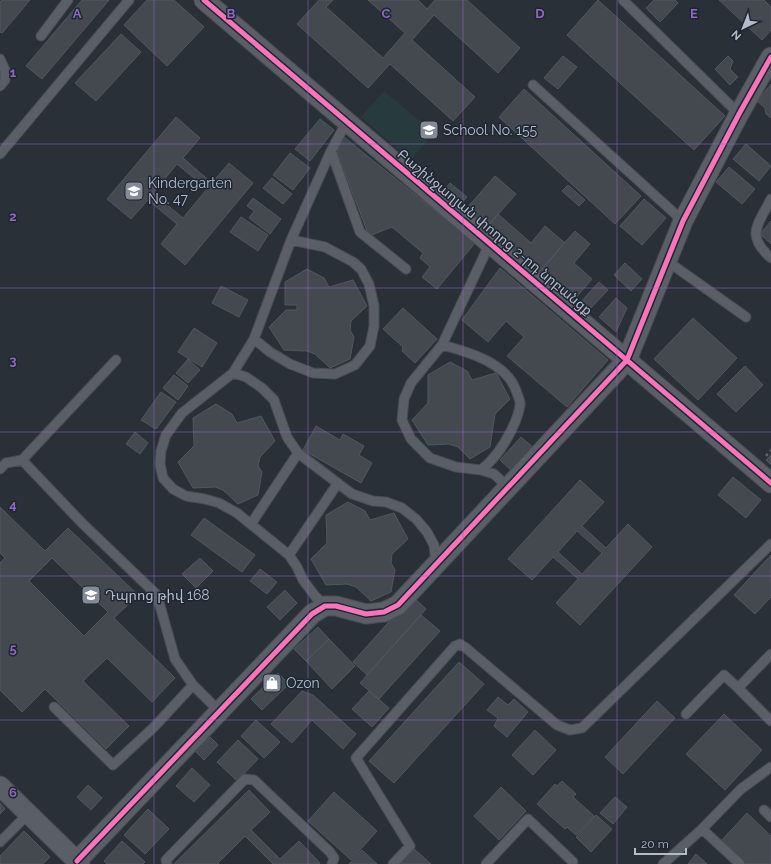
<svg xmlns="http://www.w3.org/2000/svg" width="771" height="864" font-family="Raleway,'Noto Sans Armenian',sans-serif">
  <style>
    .green { fill: #273a3e }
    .building { fill: #444950; stroke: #52575f; fill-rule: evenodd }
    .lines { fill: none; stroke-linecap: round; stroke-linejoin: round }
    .lane-casing { stroke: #484c53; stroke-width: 11 }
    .street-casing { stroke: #484c53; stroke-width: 21 }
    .path { stroke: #5d636a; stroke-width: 2.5; stroke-dasharray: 3 3; stroke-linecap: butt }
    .lane { stroke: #5a5e66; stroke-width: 9 }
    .street { stroke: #5a5e66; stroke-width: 19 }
    .cycleway-casing { stroke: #1d2633; stroke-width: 8 }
    .cycleway { stroke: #fb73b8; stroke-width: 5 }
    .grid { fill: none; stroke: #9266c3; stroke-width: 1; stroke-opacity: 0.55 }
    .labels { text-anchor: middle; stroke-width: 3; stroke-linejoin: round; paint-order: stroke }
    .poi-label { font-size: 14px; fill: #b4bcc9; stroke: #1d2633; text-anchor: start }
    .street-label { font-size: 14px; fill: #b4bcc9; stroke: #1d2633 }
    .grid-label { font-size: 13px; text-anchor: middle; font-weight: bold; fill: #9266c3; stroke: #1d2633; stroke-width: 3; stroke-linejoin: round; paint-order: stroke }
  </style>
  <rect width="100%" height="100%" fill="#2a3038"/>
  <!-- green -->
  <path class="green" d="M384,91L434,133L411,160L361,117Z"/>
  <!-- building -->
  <path class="building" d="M2,0H30L2,33L0,32V2Z
    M82,0H109L42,79L26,66Z
    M147,0H174L204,27L167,66L124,25Z
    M319,0H333L326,7L383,58L405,33L368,0H418L427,9L435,0H467L520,48L498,73L434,15L412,40L475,97L453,121L390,64L368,88L297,24Z
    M598,0L725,116L694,150L567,35Z
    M654,0H675L678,3L660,22L646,8Z
    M719,0H764L771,7V30L762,40Z
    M121,34L141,52L96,101L75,83Z
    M563,56L577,67L558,89L544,78Z
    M728,56L733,61L730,69L738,77L730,85L715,69Z
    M771,84V118L766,114L765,108L757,101Z
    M524,89L641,196L615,224L499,117Z
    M176,117L200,138L183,158L212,183L229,163L253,183L185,265L161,244L177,224L148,200L131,219L107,199ZM177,164L207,189L183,218L153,193Z
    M320,119L334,130L310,161L295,149Z
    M344,137L475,243L437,289L422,277L430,267L420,258L423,253L392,227L369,236L337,152Z
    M746,144L771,166L759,181L733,159Z
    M290,153L310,168L293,190L273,175Z
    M729,167L755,189L742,204L716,182Z
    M495,176L516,194L487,227L466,209Z
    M272,178L292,194L283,204L263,188Z
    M450,183L467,197L461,204L444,190Z
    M568,185L585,200L579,206L562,191Z
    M253,198L281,219L270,234L249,218L254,211L247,206Z
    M644,199L666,218L642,245L620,226Z
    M498,214L531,243L545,226L565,243L539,272L487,227Z
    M241,217L268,235L258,251L230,232Z
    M771,221V244L760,234Z
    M575,231L590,244L574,263L592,279L573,301L539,272Z
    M625,263L642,279L631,291L614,275Z
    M500,268L608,360L567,407L507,356L524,337L506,321L488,342L462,320Z
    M307,269L324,278L329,287L353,280L367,306L351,321L350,330L354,337L350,359L330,368L315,354L307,351L284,350L269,327L286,310H297V305H285V282Z
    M599,282L608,290L588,311L580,303Z
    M221,286L248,300L239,317L212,303Z
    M616,298L627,308L616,332L599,317Z
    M403,308L437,339L415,363L402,351L403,347L383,329Z
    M693,318L737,358L698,400L654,359Z
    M194,328L217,343L202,367L178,352Z
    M188,359L200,370L188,383L176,373Z
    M450,362L467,371L472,380L496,373L510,399L495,414L490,447L470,459L458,447L449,444L428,445L412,420L428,403V375Z
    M745,366L763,385L736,412L717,394Z
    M174,375L188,386L178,400L163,388Z
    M161,392L176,402L156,429L141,420Z
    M216,404L232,414L237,423L261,416L275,441L260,457L258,466L262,472L258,495L238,504L223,490L215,487L193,488L178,462L194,446L193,418Z
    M316,426L340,440L343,434L364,446L359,455L372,463L361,483L303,450Z
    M135,432L148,443L140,454L126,444Z
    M521,437L534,448L513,472L500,460Z
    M771,455V465L766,460Z
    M733,477L761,500L746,518L718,495Z
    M580,480L604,502L582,526L606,548L628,524L652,547L580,625L556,603L578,579L553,557L532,580L508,559ZM577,531L602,553L582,574L558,552Z
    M348,502L365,511L370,520L394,513L408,539L392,554L391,563L395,570L391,592L371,601L356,587L347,584L326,585L311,559L327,543L326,515Z
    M0,507L45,551L68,528L138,595L114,618L175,678L152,702L107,658L83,681L129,726L106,749L45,689L22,712L0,690V563L5,558L0,553ZM52,558L108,612L84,636L29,581Z
    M204,518L255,555L242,572L191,535Z
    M771,555V597L755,614L734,595Z
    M200,558L213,571L196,588L182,574Z
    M260,569L277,582L267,594L250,581Z
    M285,590L297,603L280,620L267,607Z
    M412,596L426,609L367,675L353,662Z
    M421,615L440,631L379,699L360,683Z
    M318,627L329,639L306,661L294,649Z
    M329,639L355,666L332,689L306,661Z
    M459,662L484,684L394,783L369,761Z
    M278,673L289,684L262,710L251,699Z
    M302,691L313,695L356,734L343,749L312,720L292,743L271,724Z
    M369,691L389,708L372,727L352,709Z
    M498,697L508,705L514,699L528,712L507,737L494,726L498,718L487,710Z
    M657,701L675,718L623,774L605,757Z
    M724,714L762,750L725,790L686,754Z
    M256,720L280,742L264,758L241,736Z
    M535,730L556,750L533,775L512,755Z
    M210,737L218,745L204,760L196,752Z
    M238,740L258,759L237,781L217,762Z
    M192,768L210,785L194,802L176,786Z
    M562,781L576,794L573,797L594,816L576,835L567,827L565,829L537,804L555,784L557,786Z
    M88,785L102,798L91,810L77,797Z
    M501,787L526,811L499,840L474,816Z
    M249,790L270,812L251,830L280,859L299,841L320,863L318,864H273L245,836L218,863L219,864H174Z
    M334,792L377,831L351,860L308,821Z
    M615,797L627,807L613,824L600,813Z
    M0,803L5,809L0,814Z
    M148,809L169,829L145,854L124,835Z
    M747,813L771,836V864H745L721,841Z
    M596,815L612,829L591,852L576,837Z
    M24,831L50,857L43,864H0V856Z
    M122,841L145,862L143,864H107L104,861Z
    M413,848L431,864H399Z
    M362,850L377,864H349Z
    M696,854L707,864H688Z"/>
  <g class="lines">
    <defs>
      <path id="lane" d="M623,0L739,114
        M41,36L68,0
        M0,59L5,70V80L0,86
        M533,85L683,221
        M331,151L360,232L406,269
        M0,154L129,0
        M771,199C758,225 745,235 771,258
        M490,243L442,345L411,383L404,399L402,420L411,439L430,458L456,467L481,470L494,474L508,487
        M667,261L746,317
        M254,339L270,352L290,364L313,373L335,374L355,365L370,346L374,326V306L369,284L361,269L353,262L325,247L291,240
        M442,345C469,352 508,363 517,393C518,397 521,401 520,405C519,414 515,423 511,431C503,447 495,459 481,470
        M233,373L246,377L262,388L274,400L287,437L298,453L352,494L373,501L386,502L402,508L416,519L427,532L434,545L436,563
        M22,460L82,523L157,595L175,659L193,685L154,727L113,765L54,707
        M0,469L6,463L22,460L116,360
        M251,524L298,453
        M289,555L338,483
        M325,606L315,596L303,580L297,567L289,555L237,513L219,503L205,499L186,496L173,489L163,478L160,464L161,451L166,435L182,413L233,373L254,339L291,240L331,151L347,121
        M771,654L738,688L771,721
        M193,685L214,706
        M686,714L724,675L738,688
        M764,810L771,817
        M702,829L740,864
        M0,842L28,814
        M167,864L166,860L245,779L254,780L330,852L334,858L332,864
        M393,864L410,846L356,758L455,646L460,644L466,648L557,725L570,730L582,728L771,544
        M486,864L528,819L573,862
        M663,864L702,829L741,789L771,767"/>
      <path id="street" d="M204,0L771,483
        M0,786L80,864
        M77,861L312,614L325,606H336L366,614L384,612L398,605L627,360L683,221L739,114L771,57"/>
    </defs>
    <!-- lane casing -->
    <use href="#lane" class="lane-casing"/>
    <!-- street casing -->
    <use href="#street" class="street-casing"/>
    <!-- path -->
    <path class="path" d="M766,456L771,450"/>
    <!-- lane -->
    <use href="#lane" class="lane"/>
    <!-- street -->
    <use href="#street" class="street"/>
    <defs>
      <path id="cycleway" d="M204,0L771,483
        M77,861L312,614L325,606H336L366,614L384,612L398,605L627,360L683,221L739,114L771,57"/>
    </defs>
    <!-- cycleway casing -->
    <use href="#cycleway" class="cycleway-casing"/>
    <!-- cycleway -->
    <use href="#cycleway" class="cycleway"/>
  </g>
  <!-- grid -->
  <path class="grid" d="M154,0V864M308,0V864M463,0V864M617,0V864M0,144H771M0,288H771M0,432H771M0,576H771M0,720H771"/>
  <!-- icons -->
  <defs>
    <symbol id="school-square" viewBox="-11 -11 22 22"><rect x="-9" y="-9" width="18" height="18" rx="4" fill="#848b96" stroke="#1d2633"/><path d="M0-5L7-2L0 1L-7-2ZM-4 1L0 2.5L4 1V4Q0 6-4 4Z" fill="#fff"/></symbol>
    <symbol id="shop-square" viewBox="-11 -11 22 22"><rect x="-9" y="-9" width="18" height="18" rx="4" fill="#848b96" stroke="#1d2633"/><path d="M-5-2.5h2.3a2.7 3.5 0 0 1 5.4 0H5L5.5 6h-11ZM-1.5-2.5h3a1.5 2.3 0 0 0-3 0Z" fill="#fff"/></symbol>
  </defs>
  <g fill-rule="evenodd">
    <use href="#school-square" x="418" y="119" width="22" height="22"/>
    <use href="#school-square" x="123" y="180" width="22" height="22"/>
    <use href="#school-square" x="80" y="584" width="22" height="22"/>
    <use href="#shop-square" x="261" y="672" width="22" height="22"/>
  </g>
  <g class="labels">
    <!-- poi labels -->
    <g class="poi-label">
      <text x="443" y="135">School No. 155</text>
      <text x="148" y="188">Kindergarten<tspan x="148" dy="16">No. 47</tspan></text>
      <text x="105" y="600">Դպրոց թիվ 168</text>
      <text x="286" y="688">Ozon</text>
    </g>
    <!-- street labels -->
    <g class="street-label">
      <text transform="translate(495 232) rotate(40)" y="5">Բաշինջաղյան փողոց 2-րդ նրբանցք</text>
    </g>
  </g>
  <g class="grid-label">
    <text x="77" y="18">A</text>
    <text x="231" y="18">B</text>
    <text x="386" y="18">C</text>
    <text x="540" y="18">D</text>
    <text x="694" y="18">E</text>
    <text x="13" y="77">1</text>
    <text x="13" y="221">2</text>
    <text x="13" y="365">3</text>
    <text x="13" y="509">4</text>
    <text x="13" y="653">5</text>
    <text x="13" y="797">6</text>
  </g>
  <!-- north arrow -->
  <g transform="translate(743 28) rotate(223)" stroke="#1d2633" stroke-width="3" paint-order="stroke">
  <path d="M0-3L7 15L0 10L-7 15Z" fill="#b4bcc9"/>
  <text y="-6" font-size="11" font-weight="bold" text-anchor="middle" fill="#b4bcc9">N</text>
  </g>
  <!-- scale -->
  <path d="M635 848v6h51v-6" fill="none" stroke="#b4bcc9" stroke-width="2"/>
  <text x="641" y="848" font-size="12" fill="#b4bcc9" stroke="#1d2633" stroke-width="3" paint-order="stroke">20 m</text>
</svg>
